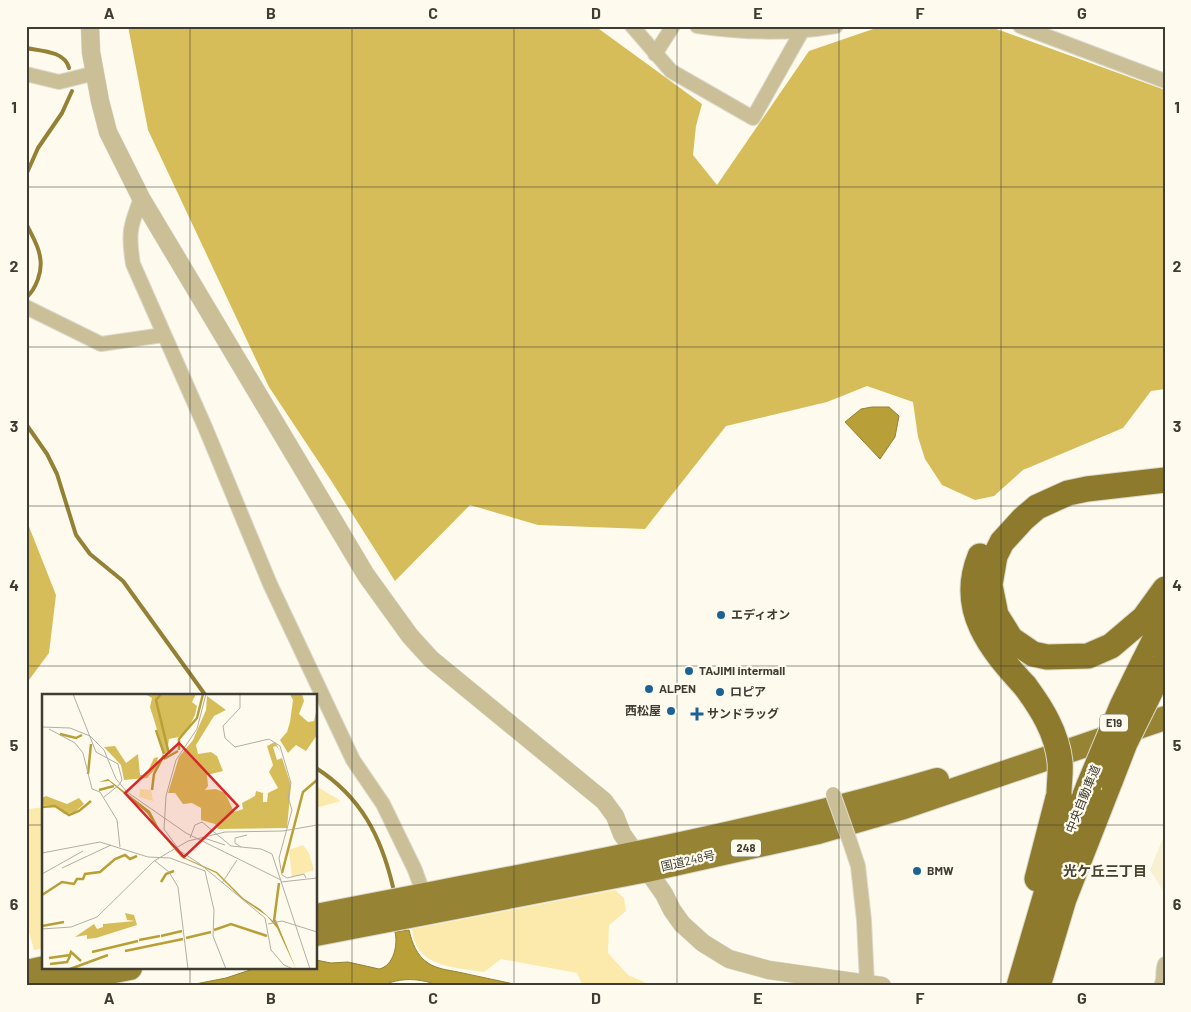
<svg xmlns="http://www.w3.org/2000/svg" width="1191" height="1012" font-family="Barlow,'Noto Sans JP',sans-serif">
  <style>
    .built { fill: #f7f0d3 }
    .green { fill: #fbeaac }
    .forest { fill: #d7bd59 }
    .water { fill: #b99f38; stroke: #948136 }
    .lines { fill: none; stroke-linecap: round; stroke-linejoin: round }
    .stream { stroke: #948136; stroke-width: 4 }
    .minor-casing { stroke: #dbd9cc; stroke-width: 16 }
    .tertiary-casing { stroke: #dbd9cc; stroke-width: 19 }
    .trunk-casing { stroke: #dbd9cc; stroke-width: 26 }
    .motorway-casing { stroke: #dbd9cc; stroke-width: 27 }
    .minor { stroke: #cabf97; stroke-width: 14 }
    .tertiary { stroke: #cabf97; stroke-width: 18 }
    .trunk { stroke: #978334; stroke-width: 24 }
    .motorway { stroke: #8d7a2d; stroke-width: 25 }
    .minor-bridge-casing { stroke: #dbd9cc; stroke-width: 16; stroke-linecap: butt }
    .motorway-bridge-casing { stroke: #dbd9cc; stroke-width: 27; stroke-linecap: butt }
    .minor-bridge { stroke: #cabf97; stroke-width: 14 }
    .motorway-bridge { stroke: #8d7a2d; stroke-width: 25 }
    .grid { fill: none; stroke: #3e3c33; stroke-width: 1; stroke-opacity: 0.55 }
    .poi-dot { fill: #1b6396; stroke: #fefbee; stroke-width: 2 }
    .labels { text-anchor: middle; stroke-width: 4.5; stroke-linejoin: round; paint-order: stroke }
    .shield { fill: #fefbee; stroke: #78756b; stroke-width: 1 }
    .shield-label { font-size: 11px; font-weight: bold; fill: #3e3c33 }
    .poi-label { font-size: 12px; font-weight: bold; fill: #3e3c33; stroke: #fefbee; text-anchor: start }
    .street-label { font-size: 12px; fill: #3e3c33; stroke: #fefbee }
    .neighbourhood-label { font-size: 14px; font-weight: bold; fill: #45412f; stroke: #fefbee }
    .inset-river { fill: none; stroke: #b99f38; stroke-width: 2.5 }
    .inset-road { fill: none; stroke: #b1afa3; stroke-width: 1 }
    .view { fill: #d62828; fill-opacity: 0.15; stroke: #d62828; stroke-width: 2.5 }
    .inset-edge { fill: none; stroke: #3e3c33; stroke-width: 2.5 }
    .neatline { fill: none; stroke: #3e3c33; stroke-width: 2 }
    .grid-label { font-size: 16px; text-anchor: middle; font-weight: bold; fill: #3e3c33 }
  </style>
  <rect width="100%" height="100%" fill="#fefbee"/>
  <!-- built -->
  <path class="built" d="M1165,833V894L1150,870Z"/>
  <!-- green -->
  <path class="green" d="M316,786L341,801L316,808Z
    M44,807V948L34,950L26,921V812L29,809Z
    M615,890L624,898L626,911L609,925L608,953L628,975L653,986H583L577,973L501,959L484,972C454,967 416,968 412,929Z"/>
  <!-- forest -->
  <path class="forest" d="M128,26H595L702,104L696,126L693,155L717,185L809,51L882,26H988L1165,90V389L1151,391L1123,428L1023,470L994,496L975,500L942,485L925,459L918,437L913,402L867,386L827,402L726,426L645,529L538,525L470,505L395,581L332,482L269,387L148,130Z
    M26,519L56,595L49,653L26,684Z"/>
  <!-- water -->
  <path class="water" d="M872,407H889L899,416L895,437L880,459L845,422L861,409Z
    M409,930C412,943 417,956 428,963C437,969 448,970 458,972C480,977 501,981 523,986H439C422,978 399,977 382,986H185L226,978L256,968H316V960L331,963L348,962L379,969C394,966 398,944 395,932Z"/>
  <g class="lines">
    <!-- stream -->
    <path class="stream" d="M26,48C41,51 65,51 69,68
      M26,175L38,148L62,113L72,91
      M26,223C31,234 39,246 40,257C43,271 36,289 26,298
      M26,424L47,454L57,474L76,535L90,554L123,581L206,696
      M316,768C361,797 381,836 393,887"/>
    <defs>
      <path id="minor" d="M632,26L671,71L753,118L802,31
        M697,26C743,33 790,34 836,26
        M1020,26L1165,81
        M655,54L673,26
        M26,74L59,82L95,73
        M141,198C130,227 128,233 133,264L205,427L270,584L353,760L383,804L415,870L424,895
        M26,307L101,344L163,335
        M850,842L858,866L864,920L867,984
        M1161,986C1166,977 1161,972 1165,964"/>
      <path id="tertiary" d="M90,26L91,52L100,101L108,132L141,198L366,575L410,636L431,659L604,801L615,816L622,834L664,894L672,910L682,924L703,943L729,959L769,970L882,986"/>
      <path id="trunk" d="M316,916C524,875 734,840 937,780
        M316,934L647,870L818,832L904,807L1165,718
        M26,972L45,968
        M38,986L130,968"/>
      <path id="motorway" d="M1165,480L1087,489L1068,493L1037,507L1023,519L1002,542L995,556L990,585L996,615L1011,639L1033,654L1047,657L1088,656L1111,646L1144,618L1165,589
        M980,556C958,610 991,649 1025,686
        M1143,663L1165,619
        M1037,879L1059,794
        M1019,986L1046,894L1089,785
        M1038,986L1064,899L1111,779"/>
    </defs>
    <!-- minor casing -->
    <use href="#minor" class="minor-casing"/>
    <!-- tertiary casing -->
    <use href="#tertiary" class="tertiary-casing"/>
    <!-- trunk casing -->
    <use href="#trunk" class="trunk-casing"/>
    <!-- motorway casing -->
    <use href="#motorway" class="motorway-casing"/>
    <!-- minor -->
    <use href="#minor" class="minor"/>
    <!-- tertiary -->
    <use href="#tertiary" class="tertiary"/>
    <!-- trunk -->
    <use href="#trunk" class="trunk"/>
    <!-- motorway -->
    <use href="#motorway" class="motorway"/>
    <defs>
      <path id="minor-bridge" d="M833,794L850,842"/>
      <path id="motorway-bridge" d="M1025,686C1042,709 1057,733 1060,762C1061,772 1059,783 1059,794
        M1111,779L1125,743L1165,662
        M1089,785L1122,706L1143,663"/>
    </defs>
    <!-- minor-bridge casing -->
    <use href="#minor-bridge" class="minor-bridge-casing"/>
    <!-- motorway-bridge casing -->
    <use href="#motorway-bridge" class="motorway-bridge-casing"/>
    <!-- minor-bridge -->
    <use href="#minor-bridge" class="minor-bridge"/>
    <!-- motorway-bridge -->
    <use href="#motorway-bridge" class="motorway-bridge"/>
  </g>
  <!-- grid -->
  <path class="grid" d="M190,26V696M352,26V986M514,26V986M677,26V986M839,26V986M1001,26V986M26,187H1165M26,347H1165M26,506H1165M26,666H1165M26,825H44M316,825H1165M190,968V986"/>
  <!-- markers -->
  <g class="poi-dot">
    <circle cx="721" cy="615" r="5"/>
    <circle cx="689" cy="671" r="5"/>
    <circle cx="649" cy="689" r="5"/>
    <circle cx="720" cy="692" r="5"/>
    <circle cx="671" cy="711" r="5"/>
    <path d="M694.5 706.5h5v5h5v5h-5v5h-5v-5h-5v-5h5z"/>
    <circle cx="917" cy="871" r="5"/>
  </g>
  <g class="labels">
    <!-- shield labels -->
    <g class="shield">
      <rect x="1100" y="714.5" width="28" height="17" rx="4"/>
      <rect x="731" y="839.5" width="30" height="17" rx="4"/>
    </g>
    <g class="shield-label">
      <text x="1114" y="727">E19</text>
      <text x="746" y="852">248</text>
    </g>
    <!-- poi labels -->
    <g class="poi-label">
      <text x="731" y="619">エディオン</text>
      <text x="699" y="675">TAJIMI intermall</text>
      <text x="659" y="693">ALPEN</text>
      <text x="730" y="696">ロピア</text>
      <text x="661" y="715" text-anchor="end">西松屋</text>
      <text x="707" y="718">サンドラッグ</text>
      <text x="927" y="875">BMW</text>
    </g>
    <!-- street labels -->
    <g class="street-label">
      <text transform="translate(1083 799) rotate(-68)" y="4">中央自動車道</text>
      <text transform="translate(688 861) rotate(-13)" y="4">国道248号</text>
    </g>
    <!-- neighbourhood labels -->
    <g class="neighbourhood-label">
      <text x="1105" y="876">光ケ丘三丁目</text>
    </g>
  </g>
  <!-- overview -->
  <g transform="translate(42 694)">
    <rect width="275" height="275" fill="#fefbee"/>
    <path d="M98,95L109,96L111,107L97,103ZM261,151L267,159L272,176L250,183L247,156Z" fill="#fbeaac"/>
    <path d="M103,0H154L150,8L155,12L153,21L146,35L137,43L127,45L124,64L108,13L110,4ZM248,0H260L262,7L257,20L266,28L272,27L275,14V41L264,57L254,51L246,59L238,46L245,38L248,28L251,6ZM165,2L184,16L172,22L154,51L156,60L169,58L175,62L181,77L165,81L166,92L163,96L174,95L183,99L192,118L201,115L200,109L213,102L214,97L221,99V108H225L226,99L236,94L227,78L231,71L225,52L233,48L238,57L234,52L231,53L235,66L240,64L249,91L245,134L176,135L173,130L159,126V114L150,109L141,110L133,99H126L137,63L151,46L164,16ZM73,52L84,69L96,60L98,81H104L112,64L116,63L114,74L105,84L82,86L79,71L62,53ZM4,102L25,110L37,104L42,110L33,118L22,120L14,112L0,111V104ZM83,219L92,221L95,231L54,244L45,245V241L33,243L52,230L55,235L61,233V230L93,227L85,226Z" fill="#d7bd59"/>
    <path d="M66,85L108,117L119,138L141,163L175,178L201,204L218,215L231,227L234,226L254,275L235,234L225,222L200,205L174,179L139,163L116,136L105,119L67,87L57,88Z" fill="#b99f38"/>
    <path class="inset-river" d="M119,0L114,6L127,60M114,36L122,60M18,40L34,44L40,41M137,56V45L155,24L161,0M122,65L136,57M46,80L49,50M57,96L72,92M110,96L112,80L122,61M0,113L13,112L27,121L37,117L49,107M240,179L261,98L275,86M119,188L124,180L132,177M0,201L20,188L32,190L35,185H41L43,180L58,178L73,165L83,161L88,165L95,162M232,227L237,189M0,232L22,228M172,236L189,230L225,242M119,242L140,237M144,244L169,238M97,246L118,242M83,257L141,245M50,258L96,247M7,264L28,261L29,258L39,267M8,270L25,268L28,262M28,275L66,261"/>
    <path class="inset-road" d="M31,0L54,58L76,70L80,86L77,91M164,0L155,35L134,66L124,102L122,135L138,157L158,170L223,224L229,256L242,271L251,275M198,0V14L181,32L183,44L193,53L227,45L238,52L249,89L246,103L250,116L237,164L240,181L245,184L262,180L264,184M0,33L28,34L48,42L62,56L74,85L85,98L144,139L239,186M7,35L33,49L41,59L50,95L58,98L75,126L78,153M62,103L77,91M148,144L153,131L160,128L189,152L219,155L230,160L268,275M162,144L183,151M199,153L193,149V144L205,141M0,159L58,148L106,163L128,164L163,177L172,216L171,242L184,275M113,167L127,178L136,193L146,275M20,174L69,151M0,180L41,157M239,188L275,184M180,189L195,166M226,230L240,227L275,238M0,235L29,233L55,223L112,167L146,147L183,138L241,137L275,131"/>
    <path class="view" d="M137,49L196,112L142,163L83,99Z"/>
    <rect width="275" height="275" class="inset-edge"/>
  </g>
  <!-- border -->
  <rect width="1191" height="1012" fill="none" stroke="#fefbee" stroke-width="55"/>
  <rect x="28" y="28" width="1136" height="956" class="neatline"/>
  <g class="grid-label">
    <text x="109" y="19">A</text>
    <text x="271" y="19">B</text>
    <text x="433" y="19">C</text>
    <text x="596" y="19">D</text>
    <text x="758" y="19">E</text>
    <text x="920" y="19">F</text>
    <text x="1082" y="19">G</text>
    <text x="14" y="113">1</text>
    <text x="1177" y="113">1</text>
    <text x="14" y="272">2</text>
    <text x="1177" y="272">2</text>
    <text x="14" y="432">3</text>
    <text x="1177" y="432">3</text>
    <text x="14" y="591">4</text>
    <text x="1177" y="591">4</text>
    <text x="14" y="751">5</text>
    <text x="1177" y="751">5</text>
    <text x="14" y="910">6</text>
    <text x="1177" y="910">6</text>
    <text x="109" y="1004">A</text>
    <text x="271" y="1004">B</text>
    <text x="433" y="1004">C</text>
    <text x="596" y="1004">D</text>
    <text x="758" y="1004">E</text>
    <text x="920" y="1004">F</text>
    <text x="1082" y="1004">G</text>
  </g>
</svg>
